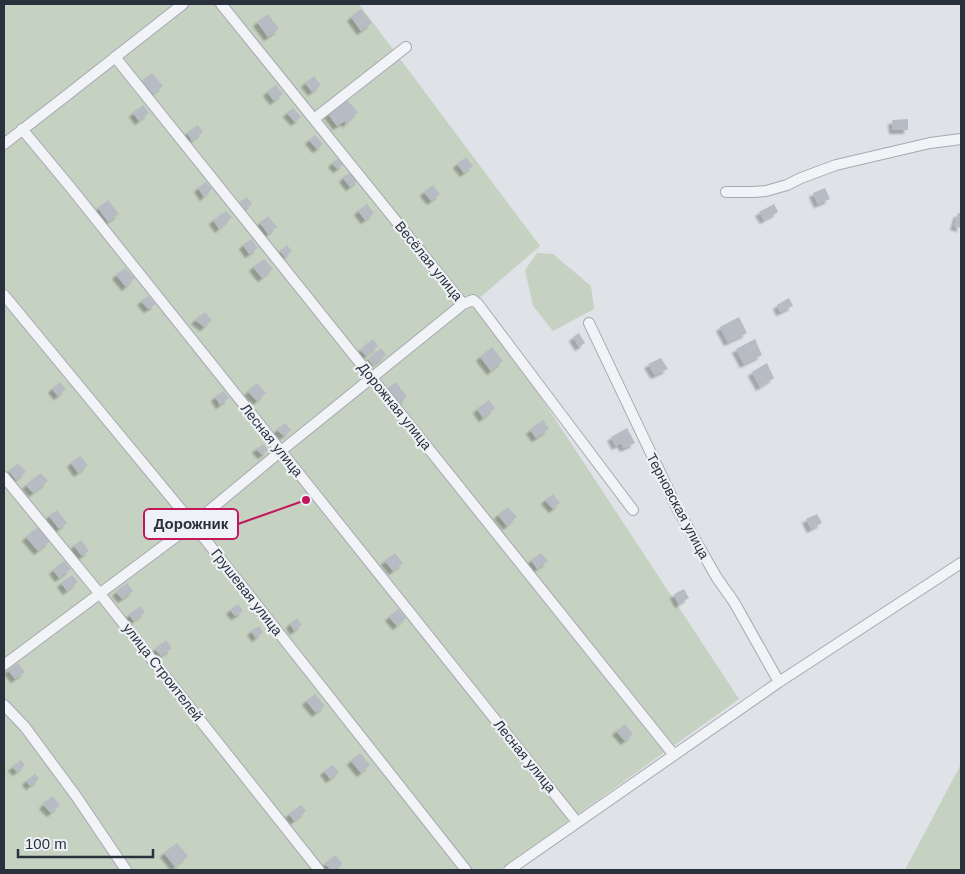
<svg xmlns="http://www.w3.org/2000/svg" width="965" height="874" font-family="Helvetica,sans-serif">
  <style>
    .green { fill: #c5d1c1 }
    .building { fill: #b7bcc4; filter: url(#shadow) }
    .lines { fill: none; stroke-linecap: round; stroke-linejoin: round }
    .minor-casing { stroke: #a5a9b1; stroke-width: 12 }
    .minor { stroke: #f2f3f6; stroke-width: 10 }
    .labels { text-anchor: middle; stroke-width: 4.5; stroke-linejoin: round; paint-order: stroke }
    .street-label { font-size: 14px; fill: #29313d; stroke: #eef1f5 }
    .leader { fill: none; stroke: #c2185b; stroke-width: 2 }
    .callout-dot { fill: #c2185b; stroke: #eef1f5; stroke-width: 2 }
    .callout { fill: #eef1f5; stroke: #c2185b; stroke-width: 2 }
    .callout-label { font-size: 15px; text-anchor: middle; font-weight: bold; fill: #29313d }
  </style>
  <defs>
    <filter id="shadow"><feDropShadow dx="-4" dy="4" stdDeviation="1" flood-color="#0004"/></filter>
  </defs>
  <rect width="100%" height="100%" fill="#dfe2e7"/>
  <!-- green -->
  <path class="green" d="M4,4H359L540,246L477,300L739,699L500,870H4Z
    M537,253L553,254L591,286L594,309L553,331L533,306L525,270Z
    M961,764V870H905Z"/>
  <!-- building -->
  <path class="building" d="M361,9L372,23L361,31L351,17Z
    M268,14L279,29L268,37L257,22Z
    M152,73L163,86L153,94L142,81Z
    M314,76L321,85L312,92L305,83Z
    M276,85L283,94L274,101L267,92Z
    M345,98L358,112L346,124L345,121L337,126L328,114Z
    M143,105L149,113L139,121L133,113Z
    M293,108L301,117L295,122L287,113Z
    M908,119V130H893L892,120Z
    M198,125L203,132L192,141L187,133Z
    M315,135L323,144L317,149L309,140Z
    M466,157L473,166L464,173L457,164Z
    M339,158L344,164L337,169L332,163Z
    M352,171L359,180L350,187L343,178Z
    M206,182L212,189L204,197L198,188Z
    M433,185L440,194L431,201L424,192Z
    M825,188L830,199L818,204L813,193Z
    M247,197L252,204L244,210L238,203Z
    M108,200L119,214L108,222L98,208Z
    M367,204L374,213L365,220L358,211Z
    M774,204L778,212L764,220L759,212Z
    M226,211L232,217L219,229L213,220Z
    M958,213H961V228L954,226Z
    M268,216L277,227L268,234L260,223Z
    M251,239L258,248L249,254L243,245Z
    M287,245L292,251L285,257L280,251Z
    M264,259L273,269L262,278L253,267Z
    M125,268L135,278L126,287L116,275Z
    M148,296L156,304L148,309L141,301Z
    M789,298L793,306L780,312L777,305Z
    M205,312L212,320L204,327L195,320Z
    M739,317L747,333L728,342L720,327Z
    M579,333L585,343L579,347L573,337Z
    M373,339L378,346L366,356L360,350Z
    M755,339L762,355L744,364L736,349Z
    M492,347L503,361L491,371L480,357Z
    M381,348L386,355L373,365L368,359Z
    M661,358L668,369L655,375L648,364Z
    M767,363L774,378L760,387L752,372Z
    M60,382L66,389L58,396L52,389Z
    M396,382L407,397L399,403L388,388Z
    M257,383L266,393L257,401L248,392Z
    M223,391L229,398L220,405L215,397Z
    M489,400L495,408L483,418L477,409Z
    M543,420L549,429L536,438L530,430Z
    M285,423L291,430L284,436L277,430Z
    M627,428L635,443L624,448L621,443L616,446L611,437Z
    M263,444L268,450L262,455L256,449Z
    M80,456L88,465L78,473L71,463Z
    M18,463L26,472L16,480L9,471Z
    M41,473L48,481L33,493L26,485Z
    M553,494L560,503L553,509L545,500Z
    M508,507L517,517L507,526L498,515Z
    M57,510L67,523L59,529L49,516Z
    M817,514L822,523L811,529L806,519Z
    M38,527L50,541L38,551L26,537Z
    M81,540L89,551L82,556L74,546Z
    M395,553L403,563L393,571L385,561Z
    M541,553L548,561L537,569L531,560Z
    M64,561L71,569L59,578L53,570Z
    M72,575L78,582L67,591L61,583Z
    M127,583L133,591L122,599L116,592Z
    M684,589L689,598L679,604L674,594Z
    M238,604L243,611L235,616L230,610Z
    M140,606L145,612L134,621L129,615Z
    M398,609L406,618L397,626L389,617Z
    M297,618L302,625L294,631L290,624Z
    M259,626L263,632L256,638L251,631Z
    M166,640L172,648L161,656L155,649Z
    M18,663L25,672L15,679L8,670Z
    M315,694L325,706L316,713L306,701Z
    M625,724L633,734L625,741L616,731Z
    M360,753L370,765L361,773L351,761Z
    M21,760L25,765L17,772L12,767Z
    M333,765L339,772L330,779L324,771Z
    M35,774L39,779L30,786L26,781Z
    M52,796L60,805L51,813L43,805Z
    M301,805L306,811L294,821L289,814Z
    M177,843L188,856L175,867L164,853Z
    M335,855L343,864L335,870H331L325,864Z"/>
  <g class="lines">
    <defs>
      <path id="minor" d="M221,4L463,304L473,300L478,304L633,510
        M115,57L674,755
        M314,119L406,47
        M22,129L71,188L577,822
        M4,144L62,99L183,4
        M726,192H753L766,191L787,185L801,178L836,165L930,143L961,139
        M4,295L193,524L466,870
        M589,323L678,510L717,578L734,602L779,682
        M4,477L100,594L319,870
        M4,665L193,524L281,451L463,304
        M4,705L25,727L76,796L126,870
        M509,870L779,682L961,563"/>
    </defs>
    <!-- minor casing -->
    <use href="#minor" class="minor-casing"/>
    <!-- minor -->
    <use href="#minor" class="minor"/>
  </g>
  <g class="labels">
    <!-- street labels -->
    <g class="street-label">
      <text transform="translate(429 261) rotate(51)" y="5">Весёлая улица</text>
      <text transform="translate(395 406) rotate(51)" y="5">Дорожная улица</text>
      <text transform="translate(272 440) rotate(51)" y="5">Лесная улица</text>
      <text transform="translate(678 506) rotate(62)" y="5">Терновская улица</text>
      <text transform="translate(247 592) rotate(52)" y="5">Грушевая улица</text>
      <text transform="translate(163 672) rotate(52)" y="5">улица Строителей</text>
      <text transform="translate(525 756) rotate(51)" y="5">Лесная улица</text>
    </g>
  </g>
  <!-- callouts -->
  <path class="leader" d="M306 500L238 524"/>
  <circle class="callout-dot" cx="306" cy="500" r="5"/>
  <rect class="callout" x="144" y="509" width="94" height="30" rx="5"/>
  <g class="callout-label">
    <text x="191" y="529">Дорожник</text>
  </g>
  <!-- border -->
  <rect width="965" height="874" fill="none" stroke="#29313d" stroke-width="10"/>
  <!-- scale -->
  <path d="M18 849v8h135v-8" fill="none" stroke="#29313d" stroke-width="2.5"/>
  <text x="25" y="849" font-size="15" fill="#29313d" stroke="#eef1f5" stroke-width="4" paint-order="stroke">100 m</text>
</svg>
